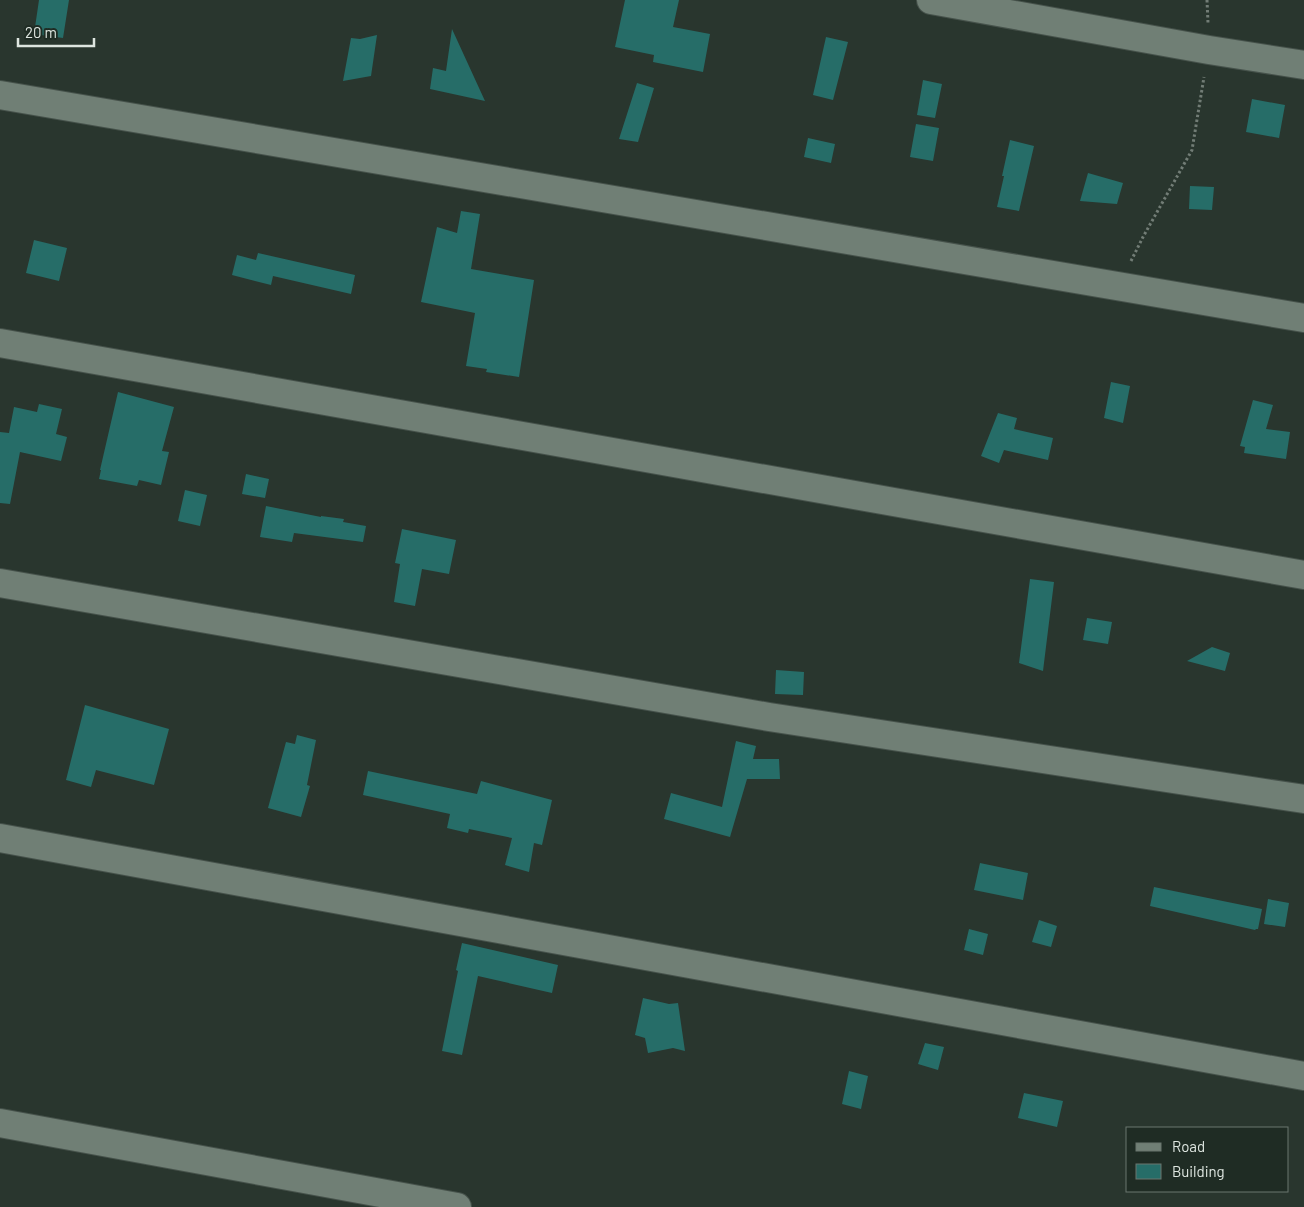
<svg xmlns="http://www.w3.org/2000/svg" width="1304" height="1207" font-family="Barlow,sans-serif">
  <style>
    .building { fill: #266d68 }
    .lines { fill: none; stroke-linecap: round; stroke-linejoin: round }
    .minor-casing { stroke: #46524b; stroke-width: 30 }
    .path { stroke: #727d76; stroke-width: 3; stroke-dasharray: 2.5 2.5; stroke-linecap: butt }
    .minor { stroke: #707f75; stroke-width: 28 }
  </style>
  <rect width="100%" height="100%" fill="#29362e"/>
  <!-- building -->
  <path class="building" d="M39,0H69L63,38L34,34Z
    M625,0H679L673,27L710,34L703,72L653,62L654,55L615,47Z
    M452,29L485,101L430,89L433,68L446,71Z
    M377,35L371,76L343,81L351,38L360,39Z
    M826,37L848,42L833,100L813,95Z
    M923,80L942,84L935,118L917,115Z
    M637,83L654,88L638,142L619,139Z
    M1252,99L1285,105L1279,138L1246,132Z
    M916,124L939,128L933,161L910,157Z
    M808,138L835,144L831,163L804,157Z
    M1010,140L1034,146L1019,211L997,207L1004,176H1002Z
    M1088,173L1123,183L1117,204L1080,201Z
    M1190,186L1214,187L1212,210L1189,209Z
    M461,211L480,214L471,269L534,280L519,377L486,372L487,369L466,366L475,313L421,302L437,227L457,233Z
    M34,240L67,248L59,281L26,273Z
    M258,253L355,275L351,294L273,276L271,285L232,275L237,255L256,260Z
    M1111,382L1130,386L1123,423L1104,418Z
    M118,392L174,407L162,451L169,452L161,485L139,480L137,486L99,479L101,470H100Z
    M1253,400L1273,405L1266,429L1290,432L1286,459L1244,453L1245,447L1240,446Z
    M39,404L62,409L56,434L67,437L61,461L20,452L10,504L0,503V432L9,433L14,407L37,412Z
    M998,413L1017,418L1014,429L1053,438L1048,460L1004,450L999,463L981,456Z
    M246,474L269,479L265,498L242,494Z
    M185,490L207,495L200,526L178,521Z
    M266,506L321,517V516L344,519L343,522L366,526L363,542L294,533L292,542L260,537Z
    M402,529L456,540L449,574L422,569L415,606L394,602L400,564L395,563Z
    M1030,579L1054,582L1043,671L1019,663Z
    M1087,618L1112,622L1108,644L1083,640Z
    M1212,647L1230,653L1225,671L1187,661Z
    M776,670L804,672L803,695L775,694Z
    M85,705L169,729L154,785L96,770L91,787L66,780Z
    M297,735L316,740L307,785L310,786L301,817L268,808L286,742L295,744Z
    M736,741L756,746L753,759H779L780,779H747L730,837L664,819L671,793L722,807Z
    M368,771L477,794L481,781L552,800L542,845L534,843L529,872L505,865L512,838L469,829L468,833L447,828L450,814L363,795Z
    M980,863L1028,873L1023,900L974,890Z
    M1154,887L1262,909L1258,929H1256L1255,930L1150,906Z
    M1268,899L1289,903L1285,927L1264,924Z
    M1039,920L1057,926L1051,947L1032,942Z
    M969,929L988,934L983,955L964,950Z
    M462,943L558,965L552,993L478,976L462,1055L442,1051L458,971L456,970Z
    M643,998L669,1004L678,1003L685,1051L673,1048L648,1053L645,1038L635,1035Z
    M925,1043L944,1047L938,1070L918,1064Z
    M849,1071L868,1076L861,1109L842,1104Z
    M1024,1093L1063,1101L1057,1127L1018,1118Z"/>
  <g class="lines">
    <defs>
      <path id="minor" d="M931,0L1209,50L1304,65
        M0,95L1304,318
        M0,343L1304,575
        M0,583L769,717L1304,799
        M0,838L1304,1076
        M0,1123L457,1207"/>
    </defs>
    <!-- minor casing -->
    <use href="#minor" class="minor-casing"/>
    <!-- path -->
    <path class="path" d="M1207,0L1208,23
      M1131,261L1143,237L1192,150L1204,77"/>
    <!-- minor -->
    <use href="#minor" class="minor"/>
  </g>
  <!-- legend -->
  <rect x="1126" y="1127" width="162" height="65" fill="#1f2c24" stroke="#6b766f"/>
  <rect x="1136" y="1143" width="25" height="8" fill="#707f75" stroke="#6b766f"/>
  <text x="1172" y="1152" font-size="15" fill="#dee6e0">Road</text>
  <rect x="1136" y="1164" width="25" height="15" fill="#266d68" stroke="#6b766f"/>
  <text x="1172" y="1177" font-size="15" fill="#dee6e0">Building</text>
  <!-- scale -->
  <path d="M18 38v8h76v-8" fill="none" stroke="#dee6e0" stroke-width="2.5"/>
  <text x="25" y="38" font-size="15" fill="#dee6e0" stroke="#1f2c24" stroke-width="4" paint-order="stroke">20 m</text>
</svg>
